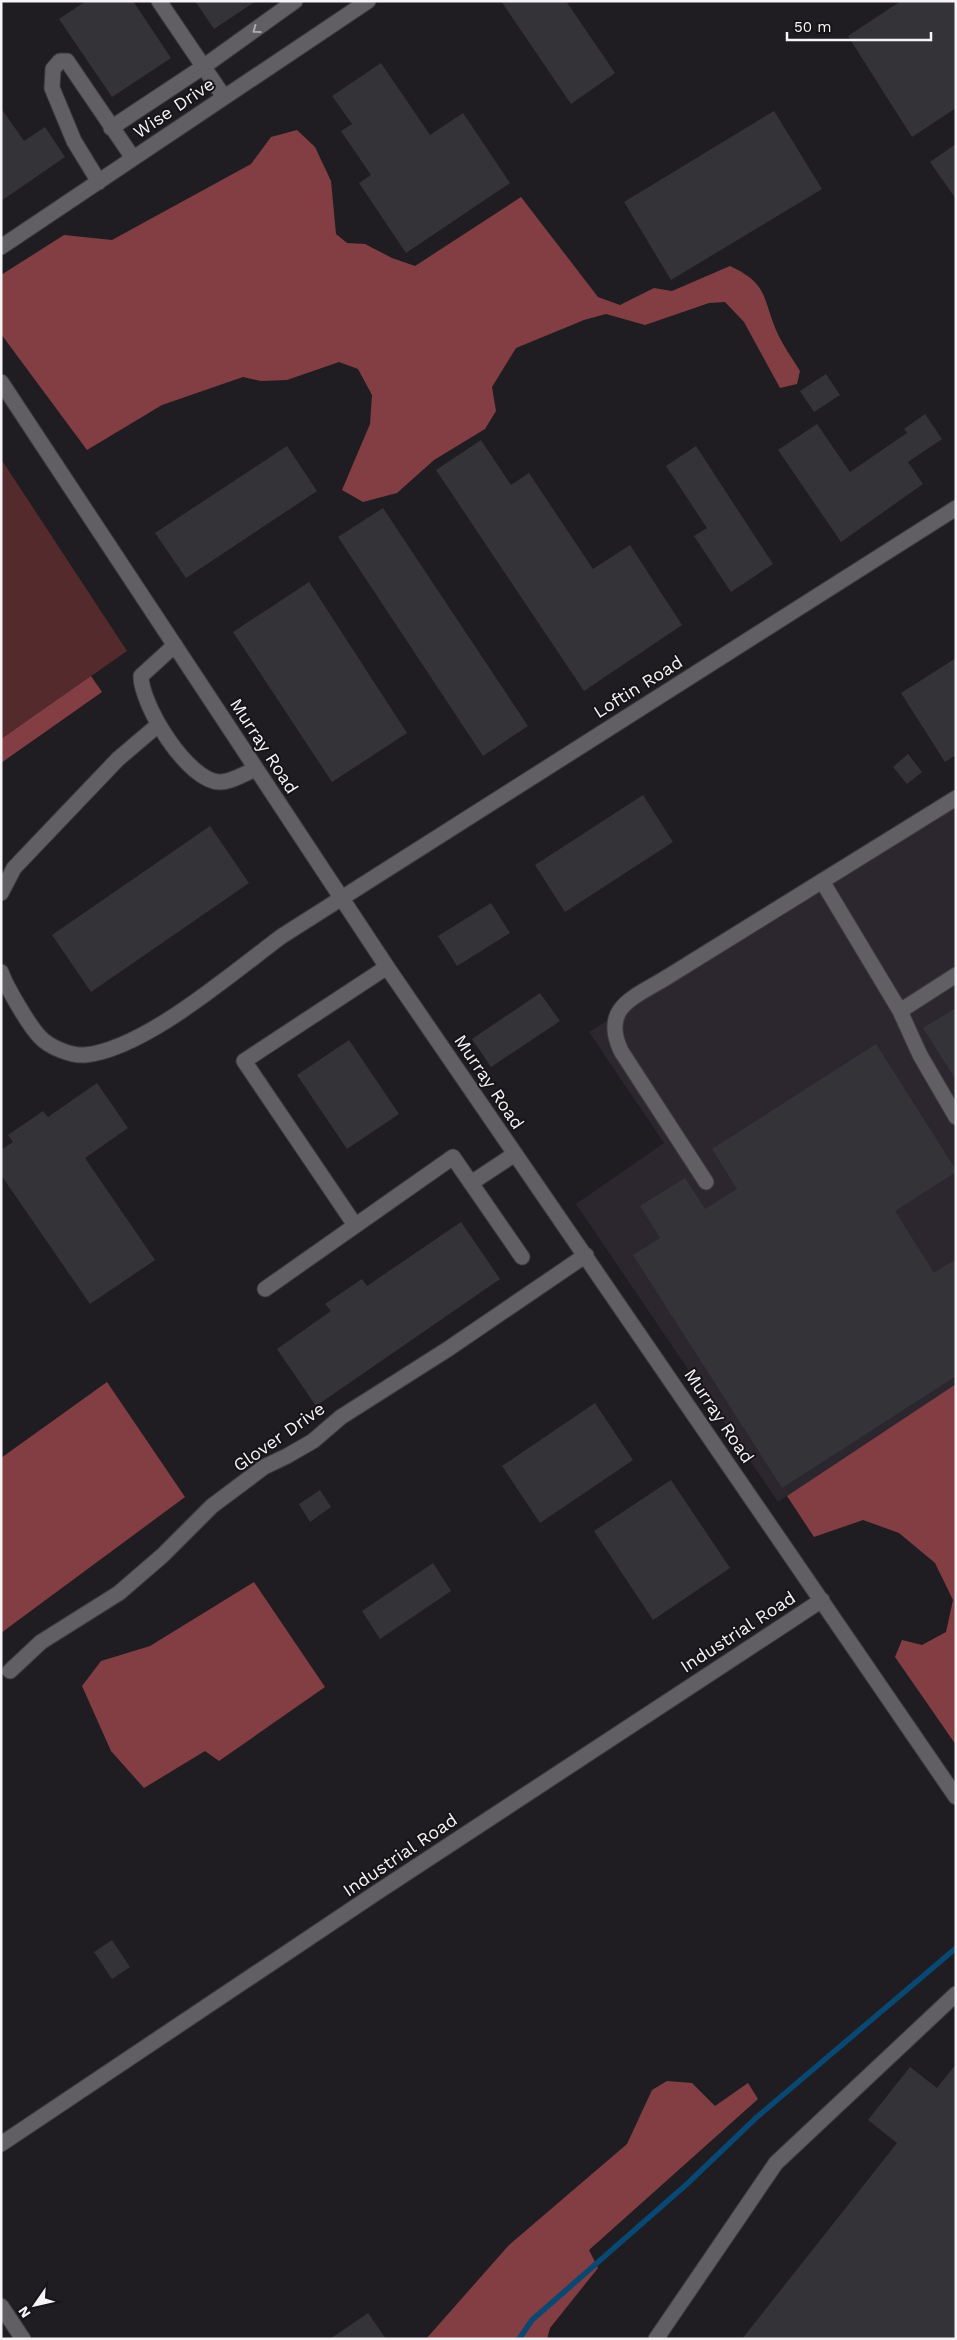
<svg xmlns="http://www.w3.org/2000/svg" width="957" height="2340" font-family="'Work Sans',sans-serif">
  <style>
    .built { fill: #2c272f }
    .green { fill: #542a2c }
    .forest { fill: #823e43 }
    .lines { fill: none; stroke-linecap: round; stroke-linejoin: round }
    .stream { stroke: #084873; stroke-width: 5.5 }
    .building { fill: #343438 }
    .minor-casing { stroke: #3d3b3e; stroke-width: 17 }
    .minor { stroke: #615f63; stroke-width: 15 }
    .oneway { stroke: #acaaad }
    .labels { text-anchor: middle; stroke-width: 4; stroke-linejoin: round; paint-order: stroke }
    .street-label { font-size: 18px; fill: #f6f4f7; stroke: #161417 }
  </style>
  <rect width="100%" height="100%" fill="#1f1d21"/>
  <!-- built -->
  <path class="built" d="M956,806V1384L778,1502L576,1204L664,1143L589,1032Z"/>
  <!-- green -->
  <path class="green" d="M1,459L127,651L1,739Z"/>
  <!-- forest -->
  <path class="forest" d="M297,130L315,147L331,181L336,234L347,243L365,244L392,258L415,266L521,197L598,297L620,305L654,288L672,291L730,266C768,284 762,296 776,330C782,344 792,358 800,371L797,384L780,388L744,322L725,302L709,303L645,325L606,314L584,320L516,348L492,387L496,411L485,429L434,460L397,493L363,502L342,490L370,424L372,395L358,369L339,362L287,380L261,381L243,377L162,405L87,450L1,334V275L64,235L112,240L251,164L271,137Z
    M91,676L102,692L1,763V739Z
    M107,1382L185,1497L1,1633V1458Z
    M956,1384V1745L895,1657L902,1640L922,1645L946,1632L953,1600L935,1563L899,1533L863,1520L814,1537L787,1496Z
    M254,1582L325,1687L219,1761L205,1751L144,1788L111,1751L82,1686L101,1661L150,1646Z
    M667,2081L692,2083L715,2106L748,2083L758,2099L589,2250L598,2268L550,2328L547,2339H426L509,2245L627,2144L652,2090Z"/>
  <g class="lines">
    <!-- stream -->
    <path class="stream" d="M519,2339L532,2320L687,2184L757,2117L956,1948"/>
  </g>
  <!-- building -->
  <path class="building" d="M86,1H133L171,58L112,97L59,19Z
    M195,1H256L214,29Z
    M501,1H566L615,73L571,104Z
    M901,1H956V108L912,137L848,36Z
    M381,63L430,135L463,113L510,183L406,253L359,183L371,175L341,131L352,124L332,96Z
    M1,108L24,141L45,127L65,157L1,201Z
    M774,111L822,189L671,280L624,202Z
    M956,144V199L930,162Z
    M826,374L840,395L814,412L800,391Z
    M925,414L942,439L908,462L923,484L841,542L778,450L817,424L850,472L907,433L904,429Z
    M481,440L511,485L529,473L593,569L630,545L682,625L584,691L436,470Z
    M287,446L317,491L186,578L155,533Z
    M696,446L773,564L731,592L694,536L707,528L666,466Z
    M383,508L528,726L483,756L338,537Z
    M309,582L407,733L332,782L233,632Z
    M956,658V755L945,762L901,693Z
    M908,754L922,772L907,784L893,767Z
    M643,795L673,842L565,912L535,865Z
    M210,826L249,883L91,992L52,935Z
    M491,903L510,933L457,966L438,936Z
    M540,993L560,1021L491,1067L472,1039Z
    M956,1008V1080L923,1028Z
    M349,1040L399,1114L347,1149L297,1075Z
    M876,1044L956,1170V1172L895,1211L934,1273L956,1259V1376L782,1488L633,1255L660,1238L640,1206L685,1178L705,1209L737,1189L712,1149Z
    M97,1083L128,1128L85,1158L155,1260L90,1304L1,1175V1150L13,1142L8,1135L43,1111L48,1117Z
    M461,1222L500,1279L316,1406L277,1349L331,1311L325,1304L362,1279L367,1286Z
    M595,1403L633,1460L540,1523L502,1466Z
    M671,1480L730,1568L653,1620L594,1531Z
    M320,1490L331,1507L310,1522L299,1504Z
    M433,1563L451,1591L380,1639L362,1611Z
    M112,1940L130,1967L112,1979L94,1952Z
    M956,2064V2339H742L897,2143L868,2120L910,2067L937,2088Z
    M368,2313L386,2339H330Z"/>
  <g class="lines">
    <defs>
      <path id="minor" d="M159,1L224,97
        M111,128L203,67L295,1
        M99,182L74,141L52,88L53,69L60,61H67L133,158
        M1,247L368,1
        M1,382L387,967L956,1797
        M175,645L141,676C141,705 188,782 220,782C232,782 245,773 256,769
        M822,881L900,1011L956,975
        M1,893L14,868L118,759L158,725
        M1,972C6,986 29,1026 40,1037C49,1047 71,1056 85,1055C145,1049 232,973 282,936L956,508
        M900,1011L920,1055L956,1117
        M706,1182L621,1051C600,1006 636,997 669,976L956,798
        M471,1183L515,1154
        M355,1225L244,1061L387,967
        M265,1289L453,1157L522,1257
        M10,1671L41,1642L119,1593L163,1555L212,1506L264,1467L287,1456L313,1441L341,1417L448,1349L586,1255
        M1,2144L376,1893L822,1600
        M1,2306L23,2339
        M656,2339L776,2163L956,1994"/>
    </defs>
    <!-- minor casing -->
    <use href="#minor" class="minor-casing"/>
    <!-- minor -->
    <use href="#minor" class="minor"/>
  </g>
  <!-- one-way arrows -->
  <defs><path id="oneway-chevron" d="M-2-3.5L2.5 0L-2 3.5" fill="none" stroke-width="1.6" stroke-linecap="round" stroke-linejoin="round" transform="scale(1.25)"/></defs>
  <use class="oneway" href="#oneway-chevron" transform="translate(256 30) rotate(144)"/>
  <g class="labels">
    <!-- street labels -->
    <g class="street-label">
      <text transform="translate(174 108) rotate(-34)" y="6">Wise Drive</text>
      <text transform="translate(638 687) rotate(-32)" y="6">Loftin Road</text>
      <text transform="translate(264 746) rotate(57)" y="6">Murray Road</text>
      <text transform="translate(489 1082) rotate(56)" y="6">Murray Road</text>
      <text transform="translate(719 1416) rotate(56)" y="6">Murray Road</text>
      <text transform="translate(279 1437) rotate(-35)" y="6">Glover Drive</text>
      <text transform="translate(738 1632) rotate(-33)" y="6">Industrial Road</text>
      <text transform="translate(400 1855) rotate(-34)" y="6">Industrial Road</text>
    </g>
  </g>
  <!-- border -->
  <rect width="957" height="2340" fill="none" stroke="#f6f4f7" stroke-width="5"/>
  <!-- north arrow -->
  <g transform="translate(35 2305) rotate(236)" stroke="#161417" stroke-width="4" paint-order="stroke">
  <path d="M0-4L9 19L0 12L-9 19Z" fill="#f6f4f7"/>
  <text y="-8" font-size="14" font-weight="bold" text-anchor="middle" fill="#f6f4f7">N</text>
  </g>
  <!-- scale -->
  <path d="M787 32v8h144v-8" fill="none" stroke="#f6f4f7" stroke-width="2.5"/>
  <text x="794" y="32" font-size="15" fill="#f6f4f7" stroke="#161417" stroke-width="4" paint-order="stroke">50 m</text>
</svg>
